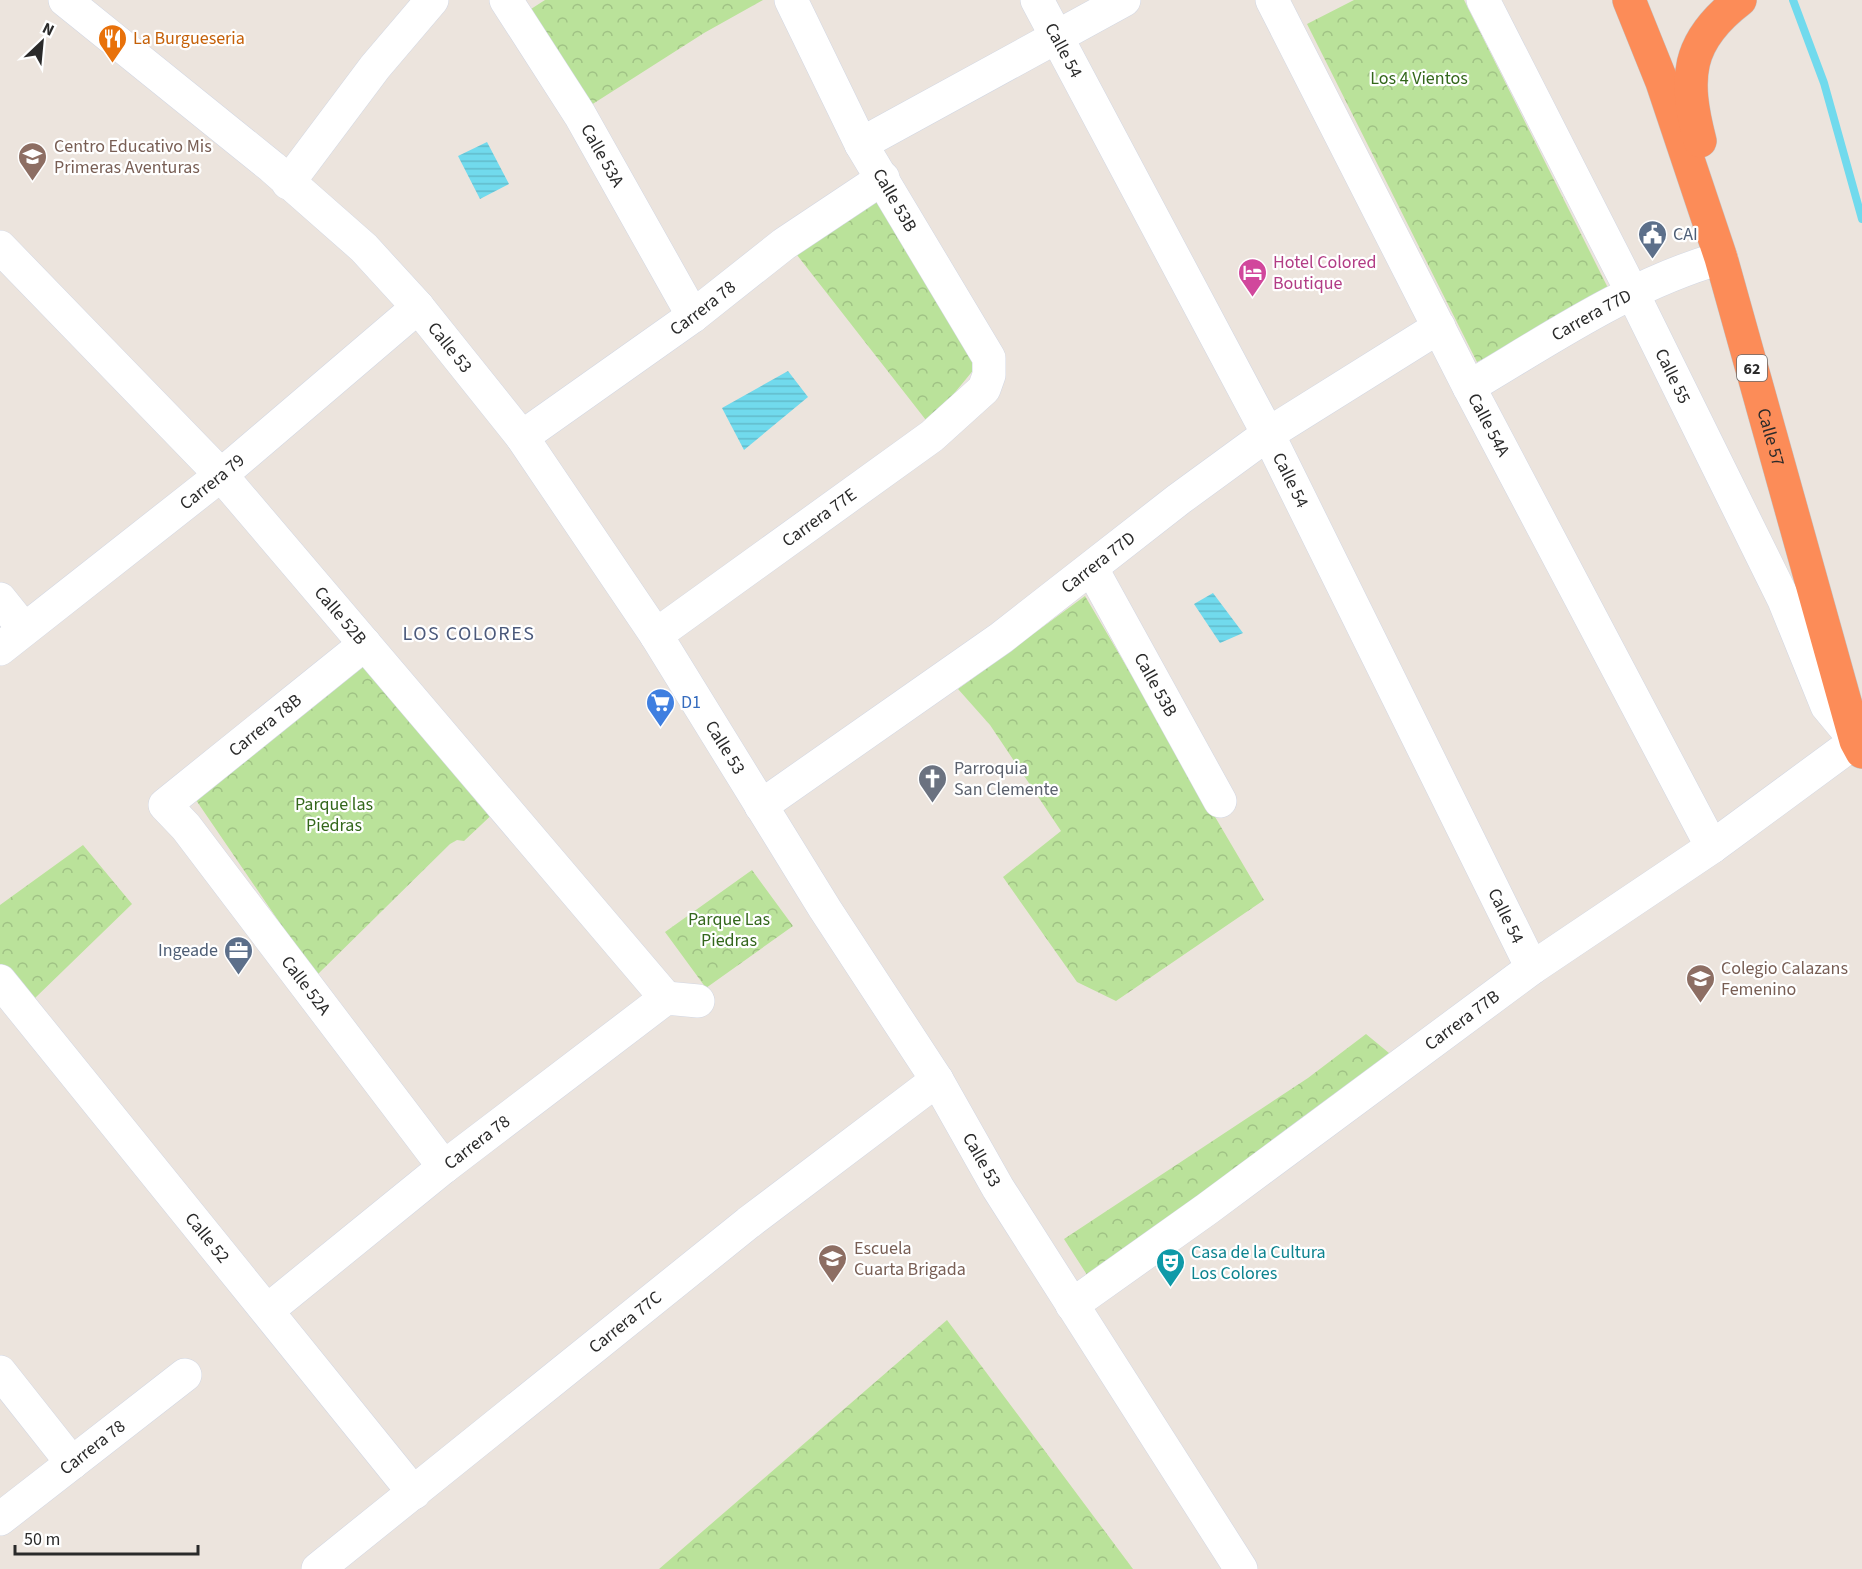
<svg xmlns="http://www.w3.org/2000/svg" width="1862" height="1569" font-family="'Source Sans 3',sans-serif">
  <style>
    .forest { fill: url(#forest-crowns) }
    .water { fill: url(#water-rules) }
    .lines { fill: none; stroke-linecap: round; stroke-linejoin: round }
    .stream { stroke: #71daed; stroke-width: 8 }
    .minor-casing { stroke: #d2d7e3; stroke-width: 34 }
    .highway-casing { stroke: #c3c3c3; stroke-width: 34 }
    .minor { stroke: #fff; stroke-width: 33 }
    .highway { stroke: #fc8c58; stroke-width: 33 }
    .labels { text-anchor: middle; stroke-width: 4.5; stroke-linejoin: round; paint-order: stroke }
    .shield { fill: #fff; stroke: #6a6a6a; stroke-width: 1.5 }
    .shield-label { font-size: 16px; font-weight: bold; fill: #2a2a2a }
    .food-label { font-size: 18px; fill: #c56008; stroke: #fff; text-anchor: start }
    .street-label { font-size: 18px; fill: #2a2a2a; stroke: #fff }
    .park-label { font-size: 18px; fill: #33671b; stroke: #fff }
    .education-label { font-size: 18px; fill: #785e54; stroke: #fff; text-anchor: start }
    .service-label { font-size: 18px; fill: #4e5e75; stroke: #fff; text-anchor: start }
    .hotel-label { font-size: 18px; fill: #b23c85; stroke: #fff; text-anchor: start }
    .shop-label { font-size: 18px; fill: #366cbe; stroke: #fff; text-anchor: start }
    .worship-label { font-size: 18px; fill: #5b616d; stroke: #fff; text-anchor: start }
    .culture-label { font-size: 18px; fill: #0d838f; stroke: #fff; text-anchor: start }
    .neighbourhood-label { font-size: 20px; letter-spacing: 1.5px; fill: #4b597b; stroke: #fff }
  </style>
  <defs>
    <pattern id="forest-crowns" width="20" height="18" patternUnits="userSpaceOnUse" patternTransform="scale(1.5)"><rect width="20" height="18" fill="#bae29a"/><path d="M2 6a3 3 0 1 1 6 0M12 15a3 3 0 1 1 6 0" fill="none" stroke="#a0c285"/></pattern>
    <pattern id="water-rules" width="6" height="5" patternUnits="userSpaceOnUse" patternTransform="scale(1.5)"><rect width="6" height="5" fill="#71daed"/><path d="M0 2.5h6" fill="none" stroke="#62bbcb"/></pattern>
  </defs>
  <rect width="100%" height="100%" fill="#ece4dd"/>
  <!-- forest -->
  <path class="forest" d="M545,0H763L704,33L588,107L531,9Z
    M1354,0H1464L1612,296L1477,362L1307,24Z
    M882,181L980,362L929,424L790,246Z
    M1085,596L1264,900L1116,1001L1077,982L1003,877L1061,831L990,725L958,689Z
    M358,654L499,808L464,841L457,840L450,844L316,976L196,800Z
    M83,845L132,904L34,999L0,966V905Z
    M752,870L793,926L706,988L665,932Z
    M1366,1034L1395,1058L1091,1281L1064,1239L1308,1078Z
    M947,1320L1133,1569H659Z"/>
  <!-- water -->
  <path class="water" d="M487,142L509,184L480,199L458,156Z
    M788,371L808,397L744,450L722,408Z
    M1213,593L1243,633L1220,643L1194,604Z"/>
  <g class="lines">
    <!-- stream -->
    <path class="stream" d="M1793,0L1824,83L1862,219"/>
    <defs>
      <g id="minor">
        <path id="s1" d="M65,0L272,167L364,248L418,307L522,437L656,635L825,909L937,1080L998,1188L1241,1569"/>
        <path id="s2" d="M506,0L580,115L693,316"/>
        <path id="s3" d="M1037,0L1268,434L1532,968"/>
        <path id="s4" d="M1272,0L1469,387L1712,847"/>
        <path d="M861,144L1124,0"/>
        <path d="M288,183L375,67L432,0"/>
        <path id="s5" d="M0,247L221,475L666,998"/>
        <path id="s6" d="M1469,387C1550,339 1630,284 1721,258"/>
        <path id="s7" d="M522,437L693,316L784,244L883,178"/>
        <path id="s8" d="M1092,569L1220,801"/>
        <path d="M0,599L24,629"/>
        <path id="s9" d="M656,635L932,436L984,389L989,375V358L861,144L791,0"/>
        <path id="s10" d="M365,644L165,805L186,827L444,1167"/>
        <path id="s11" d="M0,649L221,475L418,307"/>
        <path id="s12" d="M761,806L1001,638L1179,499L1268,434L1439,327"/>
        <path id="s13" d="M0,981L414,1493"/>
        <path id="s14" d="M1072,1305L1207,1209L1532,968L1712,847L1856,741L1827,706L1784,600L1632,292L1483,0"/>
        <path id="s15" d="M268,1310L444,1167L666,998L698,1001"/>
        <path d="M0,1372L72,1463"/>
        <path id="s16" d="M0,1519L185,1375"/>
        <path id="s17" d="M318,1569L748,1223L937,1080"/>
      </g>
      <g id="highway">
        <path id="s18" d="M1629,0L1662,82L1721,258L1856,741L1862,752"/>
        <path d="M1700,141C1684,79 1685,42 1740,0"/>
      </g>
    </defs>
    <!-- minor casing -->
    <use href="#minor" class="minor-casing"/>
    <!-- highway casing -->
    <use href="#highway" class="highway-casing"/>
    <!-- minor -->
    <use href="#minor" class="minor"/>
    <!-- highway -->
    <use href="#highway" class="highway"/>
  </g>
  <!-- icons -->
  <defs>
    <symbol id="restaurant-pin" viewBox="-11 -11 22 30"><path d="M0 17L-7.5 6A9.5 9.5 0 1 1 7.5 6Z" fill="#e8710a" stroke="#fff"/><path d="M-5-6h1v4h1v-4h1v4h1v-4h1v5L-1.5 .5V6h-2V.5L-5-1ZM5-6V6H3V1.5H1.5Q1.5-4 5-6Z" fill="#fff"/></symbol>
    <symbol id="school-pin" viewBox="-11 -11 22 30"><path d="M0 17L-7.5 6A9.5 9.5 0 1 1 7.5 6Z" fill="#8d6e63" stroke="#fff"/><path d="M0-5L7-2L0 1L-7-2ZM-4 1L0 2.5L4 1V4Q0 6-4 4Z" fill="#fff"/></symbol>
    <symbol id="civic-pin" viewBox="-11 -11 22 30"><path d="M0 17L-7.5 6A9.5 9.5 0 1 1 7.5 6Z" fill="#5c6f8a" stroke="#fff"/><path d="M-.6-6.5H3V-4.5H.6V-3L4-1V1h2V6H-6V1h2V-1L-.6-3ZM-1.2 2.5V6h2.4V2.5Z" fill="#fff"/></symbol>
    <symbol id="hotel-pin" viewBox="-11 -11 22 30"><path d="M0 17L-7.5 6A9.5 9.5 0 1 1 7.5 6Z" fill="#d1479c" stroke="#fff"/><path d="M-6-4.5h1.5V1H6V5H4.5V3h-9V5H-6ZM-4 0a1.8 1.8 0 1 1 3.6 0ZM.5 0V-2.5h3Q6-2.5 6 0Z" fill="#fff"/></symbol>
    <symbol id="supermarket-pin" viewBox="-11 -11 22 30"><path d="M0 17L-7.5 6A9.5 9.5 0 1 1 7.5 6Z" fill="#3f7fe0" stroke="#fff"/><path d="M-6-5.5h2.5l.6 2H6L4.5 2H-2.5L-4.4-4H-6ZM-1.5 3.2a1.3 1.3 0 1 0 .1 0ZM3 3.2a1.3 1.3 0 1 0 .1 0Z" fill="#fff"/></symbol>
    <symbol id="church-pin" viewBox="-11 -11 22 30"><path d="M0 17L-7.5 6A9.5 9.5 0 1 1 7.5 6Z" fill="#6b7280" stroke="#fff"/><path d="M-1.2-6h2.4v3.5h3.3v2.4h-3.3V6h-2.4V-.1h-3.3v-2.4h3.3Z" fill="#fff"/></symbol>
    <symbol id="office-pin" viewBox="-11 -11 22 30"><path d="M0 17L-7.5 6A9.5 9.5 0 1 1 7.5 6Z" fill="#5c6f8a" stroke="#fff"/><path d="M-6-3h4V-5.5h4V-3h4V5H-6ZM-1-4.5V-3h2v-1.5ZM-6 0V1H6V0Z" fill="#fff"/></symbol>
    <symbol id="theatre-pin" viewBox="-11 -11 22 30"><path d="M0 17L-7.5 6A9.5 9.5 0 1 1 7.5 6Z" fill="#0f9aa8" stroke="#fff"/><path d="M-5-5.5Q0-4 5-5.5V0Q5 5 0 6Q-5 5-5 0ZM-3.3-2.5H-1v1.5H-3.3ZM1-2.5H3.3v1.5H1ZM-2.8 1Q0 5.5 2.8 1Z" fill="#fff"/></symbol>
  </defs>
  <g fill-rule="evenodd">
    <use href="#restaurant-pin" x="96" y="22" width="33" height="45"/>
    <use href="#school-pin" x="16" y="140" width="33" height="45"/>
    <use href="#civic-pin" x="1636" y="218" width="33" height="45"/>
    <use href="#hotel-pin" x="1236" y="256" width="33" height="45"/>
    <use href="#supermarket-pin" x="644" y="686" width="33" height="45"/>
    <use href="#church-pin" x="916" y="762" width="33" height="45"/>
    <use href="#office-pin" x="222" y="934" width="33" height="45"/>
    <use href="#school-pin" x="1684" y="962" width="33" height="45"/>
    <use href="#school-pin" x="816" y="1242" width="33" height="45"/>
    <use href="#theatre-pin" x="1154" y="1246" width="33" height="45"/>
  </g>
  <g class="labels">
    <!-- shield labels -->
    <rect class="shield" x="1737" y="355" width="30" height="26" rx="4.5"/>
    <g class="shield-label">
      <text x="1752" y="374">62</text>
    </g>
    <!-- food labels -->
    <g class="food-label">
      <text x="133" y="44">La Burgueseria</text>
    </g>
    <!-- street labels -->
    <g class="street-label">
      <text dy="6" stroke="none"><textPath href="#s3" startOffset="57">Calle 54</textPath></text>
      <text dy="6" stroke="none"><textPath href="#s2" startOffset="183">Calle 53A</textPath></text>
      <text transform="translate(895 200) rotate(60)" y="6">Calle 53B</text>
      <text dy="6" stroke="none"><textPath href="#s7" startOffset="222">Carrera 78</textPath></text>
      <text dy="6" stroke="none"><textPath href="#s6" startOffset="142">Carrera 77D</textPath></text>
      <text dy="6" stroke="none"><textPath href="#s1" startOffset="520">Calle 53</textPath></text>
      <text transform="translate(1673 376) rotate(64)" y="6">Calle 55</text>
      <text dy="6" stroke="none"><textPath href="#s4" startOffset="477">Calle 54A</textPath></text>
      <text dy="6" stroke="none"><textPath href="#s18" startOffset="460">Calle 57</textPath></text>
      <text dy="6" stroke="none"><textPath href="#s11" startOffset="270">Carrera 79</textPath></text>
      <text dy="6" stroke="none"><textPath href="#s3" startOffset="543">Calle 54</textPath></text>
      <text dy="6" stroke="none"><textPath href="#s9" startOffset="201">Carrera 77E</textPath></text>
      <text dy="6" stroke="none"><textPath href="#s12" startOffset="416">Carrera 77D</textPath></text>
      <text dy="6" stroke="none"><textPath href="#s5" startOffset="502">Calle 52B</textPath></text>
      <text dy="6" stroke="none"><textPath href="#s8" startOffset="132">Calle 53B</textPath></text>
      <text transform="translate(265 725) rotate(-39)" y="6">Carrera 78B</text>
      <text dy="6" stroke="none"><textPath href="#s1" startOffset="1006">Calle 53</textPath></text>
      <text dy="6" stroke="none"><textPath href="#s3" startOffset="1029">Calle 54</textPath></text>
      <text dy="6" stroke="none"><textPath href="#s10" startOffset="486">Calle 52A</textPath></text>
      <text dy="6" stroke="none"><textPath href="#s14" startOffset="483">Carrera 77B</textPath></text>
      <text dy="6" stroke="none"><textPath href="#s15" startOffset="268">Carrera 78</textPath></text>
      <text dy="6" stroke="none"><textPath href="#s1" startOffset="1492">Calle 53</textPath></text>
      <text dy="6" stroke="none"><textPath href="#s13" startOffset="330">Calle 52</textPath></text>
      <text dy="6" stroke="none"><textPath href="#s17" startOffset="394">Carrera 77C</textPath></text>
      <text dy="6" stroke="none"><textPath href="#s16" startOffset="117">Carrera 78</textPath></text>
    </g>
    <!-- park labels -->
    <g class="park-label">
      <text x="1419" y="84">Los 4 Vientos</text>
      <text x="334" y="810">Parque las<tspan x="334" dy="21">Piedras</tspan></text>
      <text x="729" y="925">Parque Las<tspan x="729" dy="21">Piedras</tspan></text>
    </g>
    <!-- education labels -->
    <g class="education-label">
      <text x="54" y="152">Centro Educativo Mis<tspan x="54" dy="21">Primeras Aventuras</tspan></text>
      <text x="1721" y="974">Colegio Calazans<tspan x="1721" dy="21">Femenino</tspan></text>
      <text x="854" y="1254">Escuela<tspan x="854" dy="21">Cuarta Brigada</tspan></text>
    </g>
    <!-- service labels -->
    <g class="service-label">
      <text x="1673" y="240">CAI</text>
      <text x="218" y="956" text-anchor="end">Ingeade</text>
    </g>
    <!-- hotel labels -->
    <g class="hotel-label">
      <text x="1273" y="268">Hotel Colored<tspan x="1273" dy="21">Boutique</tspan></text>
    </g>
    <!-- shop labels -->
    <g class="shop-label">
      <text x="681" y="708">D1</text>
    </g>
    <!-- worship labels -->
    <g class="worship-label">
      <text x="954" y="774">Parroquia<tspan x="954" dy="21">San Clemente</tspan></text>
    </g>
    <!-- culture labels -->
    <g class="culture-label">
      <text x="1191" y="1258">Casa de la Cultura<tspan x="1191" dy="21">Los Colores</tspan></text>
    </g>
    <!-- neighbourhood labels -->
    <g class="neighbourhood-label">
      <text x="469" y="640">LOS COLORES</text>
    </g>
  </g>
  <!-- north arrow -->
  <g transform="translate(42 42) rotate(26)" stroke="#ffffff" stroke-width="4.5" paint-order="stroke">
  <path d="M0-4.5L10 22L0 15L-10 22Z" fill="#2a2a2a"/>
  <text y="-9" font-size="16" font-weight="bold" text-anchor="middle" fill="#2a2a2a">N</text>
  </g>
  <!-- scale -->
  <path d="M15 1545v9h183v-9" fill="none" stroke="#2a2a2a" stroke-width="3"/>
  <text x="24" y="1545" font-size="18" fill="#2a2a2a" stroke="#ffffff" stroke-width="4.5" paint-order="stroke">50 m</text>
</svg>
